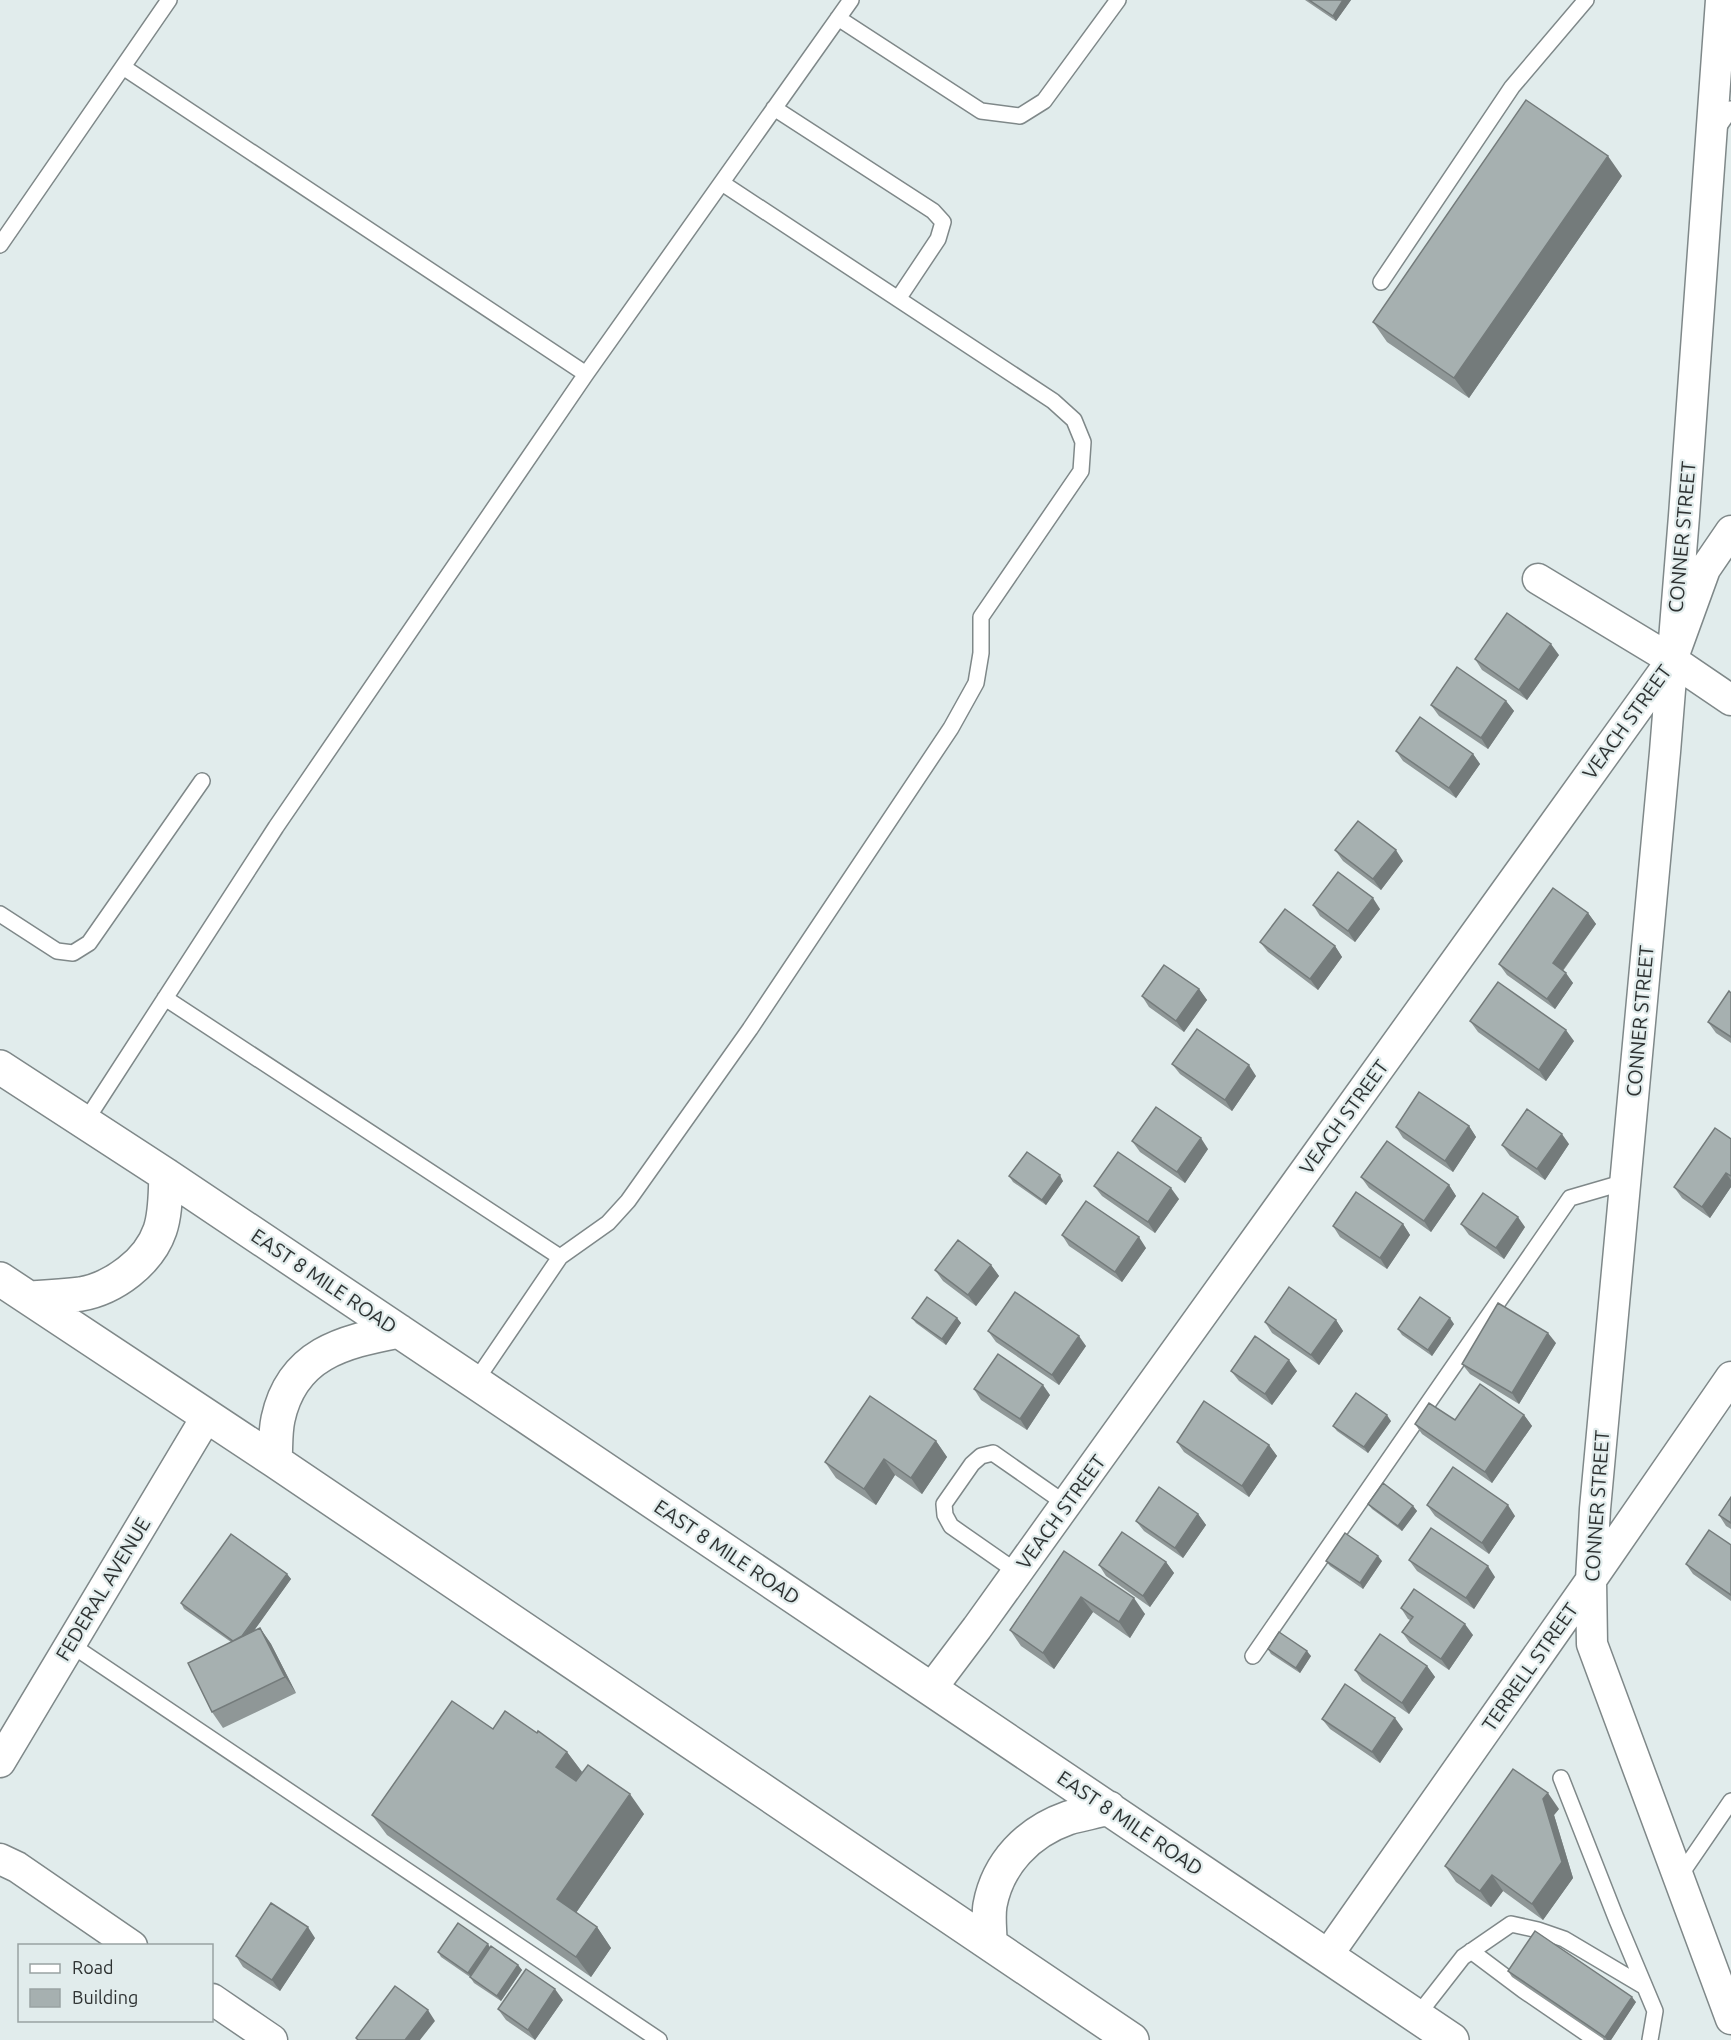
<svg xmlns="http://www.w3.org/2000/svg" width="1731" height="2040" font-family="Ubuntu,sans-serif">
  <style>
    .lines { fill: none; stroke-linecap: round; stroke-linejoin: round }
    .service-casing { stroke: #7f8889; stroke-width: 18 }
    .minor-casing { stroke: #7f8889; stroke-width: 33 }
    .trunk-casing { stroke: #7f8889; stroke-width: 36 }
    .service { stroke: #fff; stroke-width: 15 }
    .minor { stroke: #fff; stroke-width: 30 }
    .trunk { stroke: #fff; stroke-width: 33 }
    .wall { fill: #8f9797 }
    .shaded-wall { fill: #747b7b }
    .building { fill: #a6b0b0; stroke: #747b7b; stroke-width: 1.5 }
    .labels { text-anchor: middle; stroke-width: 4.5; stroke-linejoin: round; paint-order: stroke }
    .street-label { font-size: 20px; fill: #2e3232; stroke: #e1ecec }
  </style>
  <rect width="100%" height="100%" fill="#e1ecec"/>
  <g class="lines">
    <defs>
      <path id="service" d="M838,18L981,111L1020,116L1044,101L1118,0
        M123,67L586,374
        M774,108L933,211L943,222L938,239L898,299
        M1717,129L1731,109
        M0,245L169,0
        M1381,282L1512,87L1586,0
        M0,914L57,951L73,953L89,943L202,781
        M165,998L560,1257L475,1382
        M85,1122L276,827L586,374L851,0
        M560,1257L608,1223L628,1201L750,1029L951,728L976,683L981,653V617L1081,471L1083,442L1074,420L1053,401L722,183
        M1017,1572L951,1526L945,1515L944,1504L972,1464L981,1456L993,1453L1066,1504
        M70,1644L659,2040
        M1253,1656L1570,1198L1625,1182
        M1561,1778L1616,1918L1655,2011L1650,2040
        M1679,1877L1731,1801
        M1471,1951L1523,1990L1596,2040
        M1417,2016L1463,1957L1511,1924L1538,1930L1564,1939L1645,1987"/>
      <path id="minor" d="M1721,0L1684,516L1665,752L1595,1509L1591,1580L1592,1644L1731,2019
        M1538,579L1672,660L1731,700
        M931,1689L977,1628L1672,660L1705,569L1731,531
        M0,1762L207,1416
        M0,1859L17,1867L132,1946
        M1327,1956L1591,1580L1731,1377
        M212,1999L272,2040"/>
      <path id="trunk" d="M0,1067L166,1175L475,1382L1452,2040
        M0,1279L275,1461L1132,2040
        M30,1298C47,1297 64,1296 81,1294C114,1288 149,1262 160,1230C166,1212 165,1193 166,1175
        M275,1461C276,1447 275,1433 278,1419C292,1354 342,1342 399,1331
        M990,1942C990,1930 988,1917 990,1905C998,1863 1028,1832 1068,1818C1081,1814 1095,1812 1109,1808"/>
    </defs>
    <!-- service casing -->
    <use href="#service" class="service-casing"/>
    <!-- minor casing -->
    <use href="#minor" class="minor-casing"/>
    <!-- trunk casing -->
    <use href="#trunk" class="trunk-casing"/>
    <!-- service -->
    <use href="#service" class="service"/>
    <!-- minor -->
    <use href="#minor" class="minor"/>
    <!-- trunk -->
    <use href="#trunk" class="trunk"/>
  </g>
  <!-- wall -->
  <path class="wall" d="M1305,0H1351L1336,21Z
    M1622,176L1469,398L1387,342L1373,322Z
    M1559,655L1527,700L1482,670L1475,659Z
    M1506,701L1514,711L1488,749L1439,716L1431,705Z
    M1396,751L1473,754L1480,764L1456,798L1403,761Z
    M1335,850L1403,861L1381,890L1343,861Z
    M1313,905L1380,909L1355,942L1320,916Z
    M1588,913L1596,924L1563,971L1573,983L1555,1009L1507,975L1499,964Z
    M1260,942L1335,946L1342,957L1318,990L1268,952Z
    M1199,989L1207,1000L1184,1032L1149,1007L1142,996Z
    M1731,993V1043L1716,1033L1708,1022Z
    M1470,1021L1574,1041L1546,1081L1478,1032Z
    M1172,1064L1256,1076L1232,1111L1180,1074Z
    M1469,1126L1476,1137L1453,1172L1403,1138L1396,1127Z
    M1731,1139V1187L1710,1218L1682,1198L1674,1187Z
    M1132,1141L1208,1149L1185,1183L1140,1152Z
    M1569,1144L1545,1180L1510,1156L1502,1145Z
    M1009,1176L1063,1181L1046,1205L1013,1182Z
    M1361,1177L1449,1185L1456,1196L1431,1232L1369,1188Z
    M1094,1186L1179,1199L1155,1233L1102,1196Z
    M1403,1224L1410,1235L1387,1269L1340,1237L1333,1226Z
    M1461,1224L1525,1227L1504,1259L1469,1235Z
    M1062,1235L1146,1248L1122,1282L1069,1246Z
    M991,1265L999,1276L976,1306L943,1281L935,1270Z
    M912,1318H957L961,1323L946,1345L916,1323Z
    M1336,1320L1343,1331L1319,1365L1272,1333L1265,1322Z
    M1454,1324L1432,1356L1402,1335L1398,1329Z
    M988,1331L1086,1346L1059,1385L996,1342Z
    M1556,1343L1519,1404L1470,1374L1462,1364Z
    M1231,1371H1297L1272,1405L1239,1381Z
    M974,1389L1050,1395L1027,1430L981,1400Z
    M1524,1415L1532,1426L1492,1483L1422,1434L1415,1424Z
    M1391,1421L1368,1453L1337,1431L1333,1426Z
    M936,1441L947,1457L922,1494L895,1475L876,1505L836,1478L825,1462Z
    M1177,1442L1269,1445L1277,1456L1249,1497L1184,1452Z
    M1731,1497V1529L1726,1526L1719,1515Z
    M1368,1504L1413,1506L1417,1511L1402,1531L1372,1509Z
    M1427,1505L1515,1516L1489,1554L1435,1516Z
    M1198,1514L1206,1525L1183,1558L1144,1531L1136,1521Z
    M1731,1545V1601L1693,1574L1686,1564Z
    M1064,1551L1145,1614L1130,1638L1093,1612L1054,1669L1021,1646L1010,1630Z
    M1409,1560L1495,1577L1474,1609L1417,1571Z
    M1326,1561H1382L1363,1589L1330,1566Z
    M1166,1562L1174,1573L1150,1607L1106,1576L1099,1565Z
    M287,1574L291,1579L254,1630L260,1628L271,1644L296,1693L223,1728L212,1712L231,1642L184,1609L181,1603Z
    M1401,1608L1473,1635L1449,1670L1410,1643L1402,1632L1410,1620L1408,1619Z
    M1268,1649L1311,1656L1300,1673L1271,1654Z
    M1427,1666L1435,1677L1409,1714L1362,1681L1355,1670Z
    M1322,1719L1403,1729L1380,1763L1330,1729Z
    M493,1729L537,1733L567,1752L582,1772L576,1781L644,1814L576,1913L597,1927L611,1948L591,1977L387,1835L372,1815Z
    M1559,1809L1554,1815L1573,1878L1543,1920L1503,1891L1491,1907L1456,1882L1445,1866Z
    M315,1938L280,1991L243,1967L236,1956Z
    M490,1947L518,1965L522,1970L501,2001L474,1983L470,1977L441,1957L438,1952Z
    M1508,1971L1636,2002L1611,2040H1605L1512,1977Z
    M563,2000L535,2040L506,2020L498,2009Z"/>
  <!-- shaded-wall -->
  <path class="shaded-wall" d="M1343,0H1351L1336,21L1333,16Z
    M1608,156L1622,176L1469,398L1454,378Z
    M1551,644L1559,655L1527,700L1519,690Z
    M1506,701L1514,711L1488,749L1481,738Z
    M1473,754L1480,764L1456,798L1449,788Z
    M1396,850L1403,861L1381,890L1373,879Z
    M1373,898L1380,909L1355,942L1348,931Z
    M1588,913L1596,924L1560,974L1553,963Z
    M1335,946L1342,957L1318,990L1310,979Z
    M1566,973L1573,983L1555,1009L1547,999Z
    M1199,989L1207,1000L1184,1032L1176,1021Z
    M1566,1030L1574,1041L1546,1081L1539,1070Z
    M1249,1065L1256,1076L1232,1111L1225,1100Z
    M1469,1126L1476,1137L1453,1172L1445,1161Z
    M1562,1134L1569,1144L1545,1180L1537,1169Z
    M1201,1138L1208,1149L1185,1183L1177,1172Z
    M1726,1173L1731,1180V1187L1710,1218L1702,1207Z
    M1060,1175L1063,1181L1046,1205L1042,1200Z
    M1449,1185L1456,1196L1431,1232L1424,1221Z
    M1171,1188L1179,1199L1155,1233L1148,1222Z
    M1518,1217L1525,1227L1504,1259L1496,1248Z
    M1403,1224L1410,1235L1387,1269L1380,1258Z
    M1139,1237L1146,1248L1122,1282L1115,1272Z
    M991,1265L999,1276L976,1306L968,1295Z
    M957,1318L961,1323L946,1345L942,1339Z
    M1450,1318L1454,1324L1432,1356L1428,1350Z
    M1336,1320L1343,1331L1319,1365L1311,1355Z
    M1548,1333L1556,1343L1519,1404L1512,1393Z
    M1079,1336L1086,1346L1059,1385L1052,1375Z
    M1289,1360L1297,1371L1272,1405L1265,1394Z
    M1043,1385L1050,1395L1027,1430L1020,1419Z
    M1387,1415L1391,1421L1368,1453L1364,1447Z
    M1524,1415L1532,1426L1492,1483L1485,1472Z
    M936,1441L947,1457L922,1494L911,1478Z
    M1269,1445L1277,1456L1249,1497L1242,1486Z
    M884,1459L895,1475L876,1505L864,1489Z
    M1508,1505L1515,1516L1489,1554L1482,1543Z
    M1413,1506L1417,1511L1402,1531L1398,1526Z
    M1198,1514L1206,1525L1183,1558L1175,1548Z
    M1378,1556L1382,1561L1363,1589L1360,1583Z
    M1166,1562L1174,1573L1150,1607L1143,1596Z
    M1488,1566L1495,1577L1474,1609L1466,1598Z
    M287,1574L291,1579L241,1649L237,1644Z
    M1081,1597L1093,1612L1054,1669L1043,1653Z
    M1134,1598L1145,1614L1130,1638L1119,1622Z
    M1465,1624L1473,1635L1449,1670L1441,1659Z
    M260,1628L271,1644L296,1693L285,1677Z
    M1307,1651L1311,1656L1300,1673L1296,1668Z
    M1427,1666L1435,1677L1409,1714L1402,1703Z
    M1395,1718L1403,1729L1380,1763L1372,1752Z
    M567,1752L582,1772L571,1788L556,1767Z
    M1548,1793L1559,1809L1554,1815L1573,1878L1543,1920L1532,1904L1543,1799Z
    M630,1794L644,1814L571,1920L557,1899Z
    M1492,1875L1503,1891L1491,1907L1480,1891Z
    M308,1927L315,1938L280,1991L272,1980Z
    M597,1927L611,1948L591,1977L576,1957Z
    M488,1944L491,1949L472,1978L468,1973Z
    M518,1965L522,1970L501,2001L497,1996Z
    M555,1989L563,2000L535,2040L528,2030Z
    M1632,1997L1636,2002L1611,2040H1607L1605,2037Z
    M428,2010L435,2021L420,2040H405Z"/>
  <!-- building -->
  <path class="building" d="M1309,0H1343L1333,16Z
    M1526,100L1608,156L1454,378L1373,322Z
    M1507,613L1551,644L1519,690L1475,659Z
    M1457,667L1506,701L1481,738L1431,705Z
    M1420,717L1473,754L1449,788L1396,751Z
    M1358,821L1396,850L1373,879L1335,850Z
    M1338,872L1373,898L1348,931L1313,905Z
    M1553,888L1588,913L1553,963L1566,973L1547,999L1499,964Z
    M1285,909L1335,946L1310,979L1260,942Z
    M1164,965L1199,989L1176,1021L1142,996Z
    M1498,982L1566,1030L1539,1070L1470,1021Z
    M1729,991L1731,993V1037L1708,1022Z
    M1197,1029L1249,1065L1225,1100L1172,1064Z
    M1419,1092L1469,1126L1445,1161L1396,1127Z
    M1156,1107L1201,1138L1177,1172L1132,1141Z
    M1527,1109L1562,1134L1537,1169L1502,1145Z
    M1715,1128L1731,1139V1176L1726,1173L1702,1207L1674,1187Z
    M1387,1141L1449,1185L1424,1221L1361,1177Z
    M1027,1152L1060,1175L1042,1200L1009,1176Z
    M1118,1152L1171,1188L1148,1222L1094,1186Z
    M1356,1192L1403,1224L1380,1258L1333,1226Z
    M1483,1193L1518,1217L1496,1248L1461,1224Z
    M1086,1201L1139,1237L1115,1272L1062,1235Z
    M958,1240L991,1265L968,1295L935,1270Z
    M1289,1287L1336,1320L1311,1355L1265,1322Z
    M1015,1292L1079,1336L1052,1375L988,1331Z
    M927,1297L957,1318L942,1339L912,1318Z
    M1420,1297L1450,1318L1428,1350L1398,1329Z
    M1498,1303L1548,1333L1512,1393L1462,1364Z
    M1255,1336L1289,1360L1265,1394L1231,1371Z
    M998,1354L1043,1385L1020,1419L974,1389Z
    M1480,1384L1524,1415L1485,1472L1415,1424L1429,1403L1455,1420Z
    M1356,1393L1387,1415L1364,1447L1333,1426Z
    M870,1396L936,1441L911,1478L884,1459L864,1489L825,1462Z
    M1204,1401L1269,1445L1242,1486L1177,1442Z
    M1453,1467L1508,1505L1482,1543L1427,1505Z
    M1383,1483L1413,1506L1398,1526L1368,1504Z
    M1159,1487L1198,1514L1175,1548L1136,1521Z
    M1731,1497V1523L1719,1515Z
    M1431,1528L1488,1566L1466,1598L1409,1560Z
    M1709,1530L1731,1545V1595L1686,1564Z
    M1122,1532L1166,1562L1143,1596L1099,1565Z
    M1345,1533L1378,1556L1360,1583L1326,1561Z
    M231,1534L287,1574L242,1636L233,1641L181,1603Z
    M1064,1551L1134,1598L1119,1622L1081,1597L1043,1653L1010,1630Z
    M1414,1589L1465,1624L1441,1659L1402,1632L1413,1617L1401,1608Z
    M260,1628L285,1677L212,1712L188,1663Z
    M1279,1632L1307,1651L1296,1668L1268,1649Z
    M1380,1634L1427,1666L1402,1703L1355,1670Z
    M1345,1684L1395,1718L1372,1752L1322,1719Z
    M452,1701L493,1729L505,1711L537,1733L538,1731L567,1752L556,1767L576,1781L588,1765L630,1794L557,1899L597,1927L576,1957L372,1815Z
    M1513,1769L1548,1793L1543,1799L1562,1862L1532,1904L1492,1875L1480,1891L1445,1866Z
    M271,1903L308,1927L272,1980L236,1956Z
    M458,1923L488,1944L468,1973L438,1952Z
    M1535,1931L1632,1997L1605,2037L1508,1971Z
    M491,1946L518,1965L497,1996L470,1977Z
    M526,1969L555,1989L528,2030L498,2009Z
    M395,1986L428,2010L405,2040H358L356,2038Z"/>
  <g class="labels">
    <!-- street labels -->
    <g class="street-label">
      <text transform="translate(1682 537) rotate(-85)" y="7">CONNER STREET</text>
      <text transform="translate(1627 722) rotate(-54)" y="7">VEACH STREET</text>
      <text transform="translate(1640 1021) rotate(-85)" y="7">CONNER STREET</text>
      <text transform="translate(1344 1117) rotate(-54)" y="7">VEACH STREET</text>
      <text transform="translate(324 1281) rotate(34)" y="7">EAST 8 MILE ROAD</text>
      <text transform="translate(1597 1506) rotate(-86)" y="7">CONNER STREET</text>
      <text transform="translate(1061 1512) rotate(-54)" y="7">VEACH STREET</text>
      <text transform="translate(727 1552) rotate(34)" y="7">EAST 8 MILE ROAD</text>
      <text transform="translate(103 1589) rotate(-59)" y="7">FEDERAL AVENUE</text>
      <text transform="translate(1530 1667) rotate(-55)" y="7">TERRELL STREET</text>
      <text transform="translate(1130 1823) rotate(34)" y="7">EAST 8 MILE ROAD</text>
    </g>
  </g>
  <!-- legend -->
  <rect x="18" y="1944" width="195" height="78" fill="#e1ecec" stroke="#99a2a2" stroke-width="1.5"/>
  <rect x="30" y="1964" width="30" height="9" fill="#ffffff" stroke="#99a2a2" stroke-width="1.5"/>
  <text x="72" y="1974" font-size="18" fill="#2e3232">Road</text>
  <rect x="30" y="1989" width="30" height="18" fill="#a6b0b0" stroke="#99a2a2" stroke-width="1.5"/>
  <text x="72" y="2004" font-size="18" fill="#2e3232">Building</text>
</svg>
